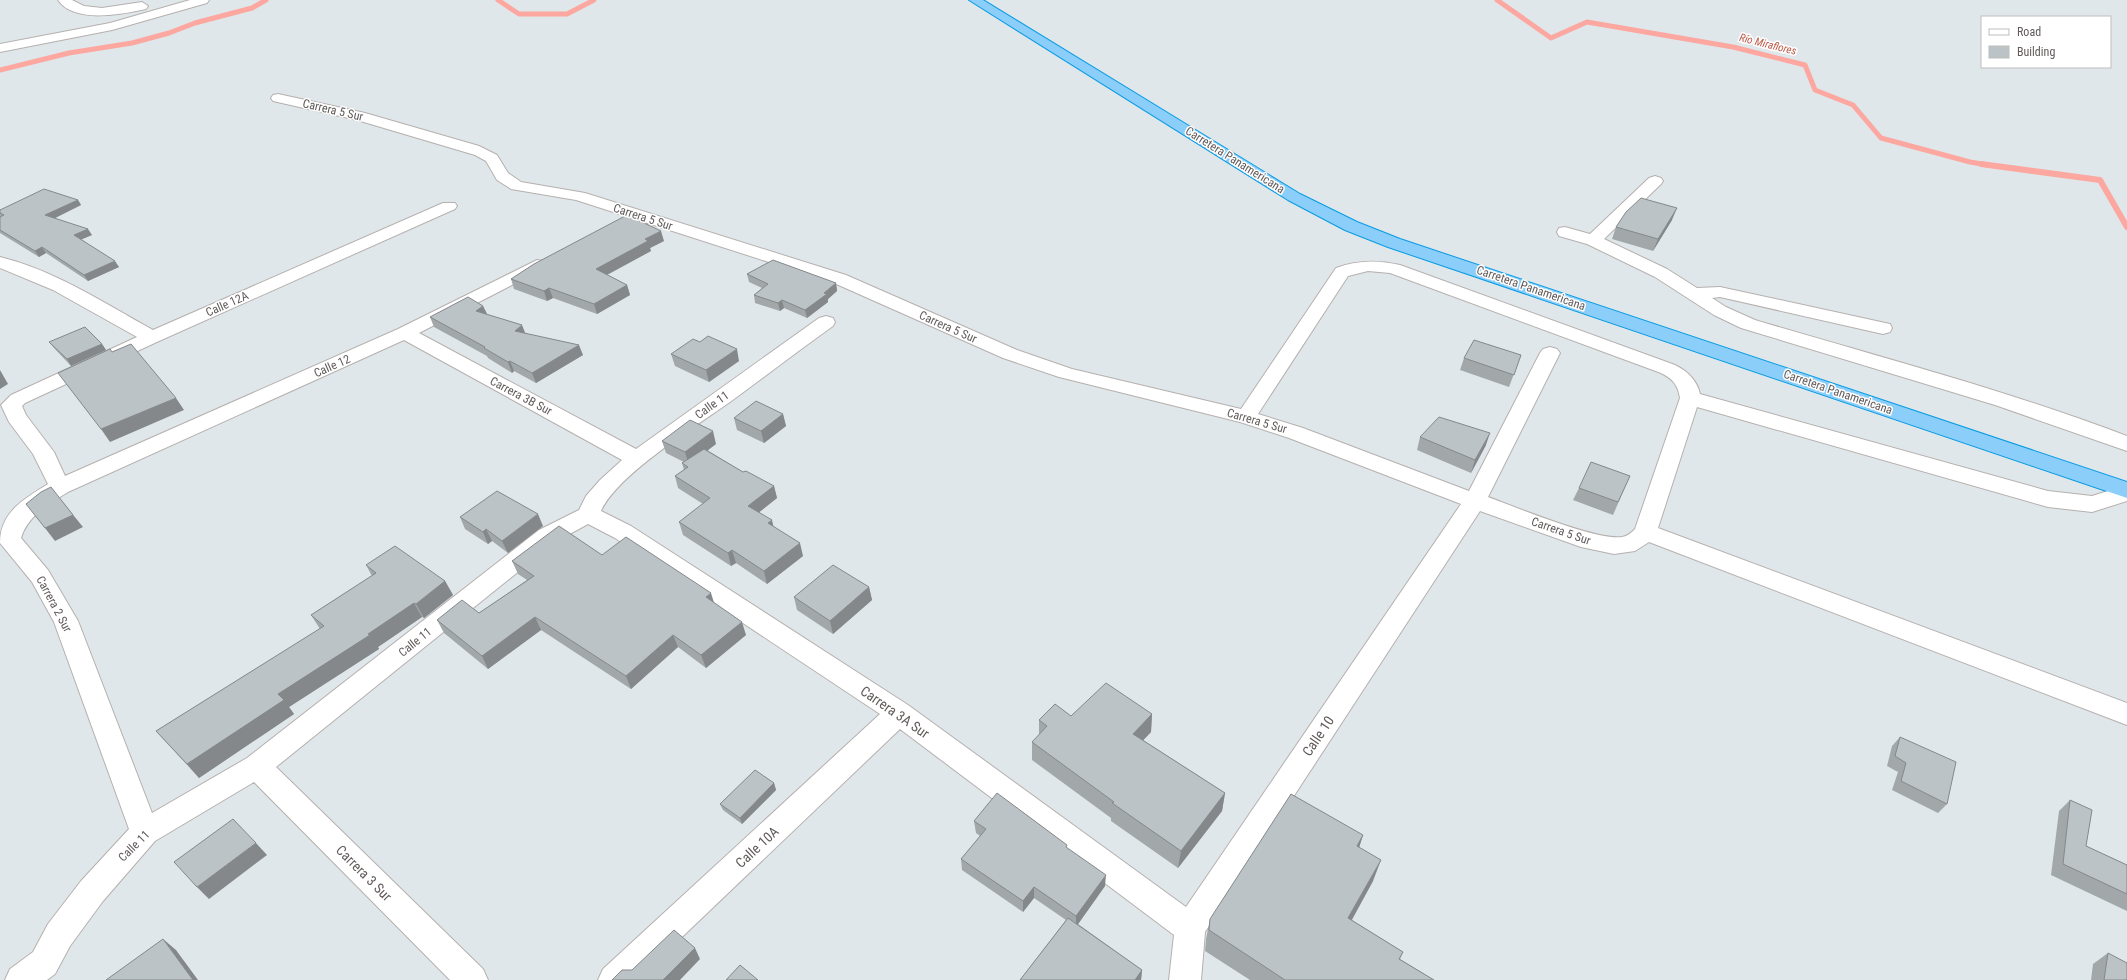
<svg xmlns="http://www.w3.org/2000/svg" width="2127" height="980" font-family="'Roboto Condensed',sans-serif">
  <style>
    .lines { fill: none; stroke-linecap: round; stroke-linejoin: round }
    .stream-far1 { stroke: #fca7a0; stroke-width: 5 }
    .stream { stroke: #fca7a0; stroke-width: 6 }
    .minor-casing { stroke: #b5b0ae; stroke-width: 2 }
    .highway-casing { stroke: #089be3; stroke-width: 2 }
    .minor { fill: #fff; fill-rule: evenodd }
    .highway { fill: #8acef9; fill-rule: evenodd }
    .wall { fill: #a2a8aa }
    .shaded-wall { fill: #84888b }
    .building { fill: #bcc3c6; stroke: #84888b }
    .labels { text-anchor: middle; stroke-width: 3; stroke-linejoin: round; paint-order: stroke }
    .far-water-label { font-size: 11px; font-style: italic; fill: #bd5744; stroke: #fff }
    .street-label { font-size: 12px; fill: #605a59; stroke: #fff }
    .near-street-label { font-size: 14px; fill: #605a59; stroke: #fff }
  </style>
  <rect width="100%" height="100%" fill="#e0e7eb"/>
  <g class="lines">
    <!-- stream-far1 -->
    <path class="stream-far1" d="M498,0L519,14H567L594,0
      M1497,0L1551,38L1587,22L1733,47L1805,65L1815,90L1853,105L1881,138L1970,162L1988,165
      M0,70L69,53L132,43L169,33L195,23L252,8L266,0"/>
    <!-- stream -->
    <path class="stream" d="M1981,164L2100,180L2127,227"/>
    <defs>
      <path id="minor" d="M58,0H72L84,6L102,8L142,2L148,6L146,9C123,14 74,24 58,0Z
        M190,0H209L207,3L112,30L0,52V44L110,23Z
        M278,94L365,113L479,146L497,155L508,173L521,182L585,193L846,275L1017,350L1072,369L1241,409L1336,268C1358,260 1378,260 1400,265L1675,365C1687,371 1697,380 1700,394L2048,491L2092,496L2127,485V501L2092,512L2048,507L1697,407L1658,528L2127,703V725L1649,542L1635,551L1614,554L1581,547L1480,511L1205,932L1201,980H1169L1174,935L900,729L637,980H598L603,969L880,714L615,538L588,524L555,542L276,767L483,969L488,980H450L254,782L155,841L103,901L70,946L55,974L47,980H5L10,969L33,952L48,924L81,881L129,829L54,622L32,582L0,543C0,512 24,499 48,484L33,454L9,422L1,405L11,395L137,337L53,290L0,268V257C54,270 104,303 153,330L443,203H455L457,206L455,209L159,341L25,403L22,406L26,415L54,452L65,476L398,329L537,260L543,261L546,265L543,269L419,333L636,449L819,318L826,316L833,318L835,322L833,326C798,351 764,377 730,402C696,426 617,475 601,511L631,526L908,705L1186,907L1461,504L1289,438L1240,422L1059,377L1003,358L834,283L576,200L511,189L497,180L486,161L475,155L357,120L273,101L271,98L273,95ZM1368,271L1390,273L1661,373C1673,379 1678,385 1680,398L1635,529C1631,533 1628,536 1622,537C1598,541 1515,507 1488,497L1560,353L1557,349L1550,347L1543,349L1540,353L1469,491L1303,428L1258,414L1348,276ZM404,340L622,460L600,480L586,496L579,510L539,530L247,758L152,813L78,621L48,570L21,538C28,515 49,504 68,492Z
        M1655,176L1661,178L1663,181L1661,184L1604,239L1667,269L1697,288L1720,287L1890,324L1892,328L1890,332L1883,334L1720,297L1712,298L1726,307L1755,320C1879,357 2006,390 2127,436V451L1995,405L1741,328L1714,315L1655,277L1587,244L1559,236L1557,232L1559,228L1565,227L1590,234L1649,178Z"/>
      <path id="highway" d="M969,0H983L1300,194L1357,222L1400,239L2127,482V498L1388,247L1345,230L1288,200Z"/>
    </defs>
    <!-- minor casing -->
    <use href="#minor" class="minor-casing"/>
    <!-- highway casing -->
    <use href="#highway" class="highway-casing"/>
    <!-- minor -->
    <use href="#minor" class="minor"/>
    <!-- highway -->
    <use href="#highway" class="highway"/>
  </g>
  <!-- wall -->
  <path class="wall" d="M78,200L81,205L55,218L92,235L81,239L119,267L88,281L46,253L39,257L0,233V210Z
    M1672,220L1653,251L1612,239L1616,227Z
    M664,241L650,248L651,251L607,275L627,285L630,295L597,314L553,298L547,301L514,289L511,279Z
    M747,274L836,283L837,291L828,299V302L807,318L784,308L780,311L755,303L754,295L762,288L749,282Z
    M483,306L487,314L525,333L583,355L536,383L514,371L512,373L488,358L487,356L434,327L430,317Z
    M49,342L102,344L106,350L71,366L54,348Z
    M671,354L739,361L709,382L675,366Z
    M1521,355L1509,387L1460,370L1464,358Z
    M783,414L786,426L764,443L737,430L734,418Z
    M1420,437L1486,445L1471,473L1417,450Z
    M662,441L716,444L707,450L743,472L774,486L777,498L759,512L803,556L767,584L736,563L731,566L683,535L679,522L703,504L678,488L675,476L684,470L682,463L684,462L666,453Z
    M1630,476L1613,515L1573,500L1579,488Z
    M460,517L543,526L508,553L492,541L488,544L465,529Z
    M602,555L714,603L746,635L706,668L678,647L631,689L541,630L488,669L444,633L437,620L479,613L527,580L518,574L512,561Z
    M366,565L445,581L453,595L424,618L422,617L378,647L379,649L289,707L294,714L199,778L156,731L320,629L311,615L372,576Z
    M869,587L872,600L833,634L797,610L794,597Z
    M1152,714L1151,732L1143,740L1225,793L1222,811L1178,868L1111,821V818L1032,760V742L1039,735V720L1071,716Z
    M1900,737L1947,804L1938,813L1892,790L1898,772L1887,766L1892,746Z
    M774,783L776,790L742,824L723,810L720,804Z
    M2070,800L2086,846L2127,865V911L2051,875L2059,811Z
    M974,821L1067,848L1105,886L1078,924L1142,970L1141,980H1020L1066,920L1034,898L1023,912L962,870L961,859L980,836L976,833Z
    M1363,835L1359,848L1373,881L1352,920L1403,952L1400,959L1434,980H1250L1205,951L1206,939L1210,919Z
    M2108,953L2127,980H2091L2093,964Z"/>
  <!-- shaded-wall -->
  <path class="shaded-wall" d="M78,200L81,205L49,221L45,215Z
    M1677,208L1672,220L1653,251L1658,239Z
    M88,229L92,235L78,241L74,235Z
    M661,231L664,241L650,248L651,251L599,279L596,269L645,239Z
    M42,247L46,253L39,257L35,251Z
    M115,261L119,267L88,281L84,275Z
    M836,283L837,291L828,299V302L807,318L805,310Z
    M627,285L630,295L597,314L594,304Z
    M549,288L553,298L547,301L544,291Z
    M782,300L784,308L780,311L778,303Z
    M483,306L488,316L476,311Z
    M522,325L526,335L515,331Z
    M102,344L106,350L71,366L67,359Z
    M579,345L583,355L536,383L532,373Z
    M737,349L739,361L709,382L706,370Z
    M510,361L514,371L512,373L508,362Z
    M0,370L8,384L0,389Z
    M176,398L184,410L110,442L101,429Z
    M783,414L786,426L764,443L761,431Z
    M713,431L716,444L689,465L685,452Z
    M1490,433L1486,445L1471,473L1475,460Z
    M774,486L777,498L752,518L748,506Z
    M61,500L83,527L55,541L45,528Z
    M538,514L543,526L508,553L502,541Z
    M772,520L775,533L768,523Z
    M486,529L492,541L488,544L483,532Z
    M800,543L803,556L767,584L764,571Z
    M732,550L736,563L731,566L728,553Z
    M445,581L453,595L424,618L416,604Z
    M869,587L872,600L833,634L830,621Z
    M711,593L715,606L706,597Z
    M414,603L422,617L378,647L379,649L289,707L294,714L199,778L187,764L278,694L368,634Z
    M535,617L541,630L488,669L482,656Z
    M742,622L746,635L706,668L701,655Z
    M673,635L678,647L631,689L626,676Z
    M1152,714L1151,732L1132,752L1133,734Z
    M774,783L776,790L742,824L740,818Z
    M1225,793L1222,811L1178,868L1181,851Z
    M1363,835L1356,857L1357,846Z
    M256,843L267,855L209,899L197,887Z
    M1381,860L1373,881L1341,939L1348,918Z
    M1106,875L1105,886L1076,927V916Z
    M1034,887V898L1023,912V901Z
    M163,939L176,950L198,980H193Z
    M695,948L700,959L680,980H663Z
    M1142,970L1141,980H1135Z"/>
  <!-- building -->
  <path class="building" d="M44,189L78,200L45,215L88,229L74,235L115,261L84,275L42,247L35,251L0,230V217L4,215L0,213V210Z
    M1641,198L1677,208L1658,239L1616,227L1626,212Z
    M627,215L661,231L645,239L648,241L596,269L627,285L594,304L549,288L544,291L511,279L534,264Z
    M773,260L836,283L824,293L827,294L805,310L782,300L778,303L754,295L768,284L747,274Z
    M468,297L483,306L476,311L522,325L515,331L579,345L532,373L510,361L508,362L484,348L485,347L430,317Z
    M85,327L102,344L67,359L49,342Z
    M708,336L737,349L706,370L671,354L693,339L700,342Z
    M1474,340L1521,355L1514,375L1464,358Z
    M131,344L176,398L101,429L58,373L110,349L112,352Z
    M756,401L783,414L761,431L734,418Z
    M1439,417L1490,433L1475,460L1420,437Z
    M690,420L713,431L685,452L662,441Z
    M704,449L743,472L746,471L774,486L748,506L772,520L768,523L800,543L764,571L732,550L728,553L679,522L710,498L675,476L688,467L682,463Z
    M1591,462L1630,476L1618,502L1579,488Z
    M51,487L73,515L45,528L26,504L41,492Z
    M497,491L538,514L502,541L486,529L483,532L460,517Z
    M559,526L602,555L626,537L711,593L706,597L742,622L701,655L673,635L626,676L535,617L482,656L437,620L462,600L479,613L534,576L512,561Z
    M395,546L445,581L416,604L414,603L368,634L370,635L278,694L284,700L187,764L156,731L324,626L311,615L376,573L366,565Z
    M833,565L869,587L830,621L794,597Z
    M1106,683L1152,714L1133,734L1225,793L1181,851L1112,803L1114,802L1032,742L1047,726L1039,720L1055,704L1071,716Z
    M1900,737L1956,762L1947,804L1901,781L1906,763L1895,756Z
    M755,770L774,783L740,818L720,804Z
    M997,793L1067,845L1066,847L1106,875L1076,916L1034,887L1023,901L961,859L986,829L974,821Z
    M1291,794L1363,835L1357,846L1381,860L1348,918L1403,952L1399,959L1434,980H1285L1209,930L1210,919Z
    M2070,800L2092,810L2086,846L2127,865V894L2063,864Z
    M233,819L256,843L197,887L174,862Z
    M1068,918L1142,970L1135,980H1020Z
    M674,930L695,948L663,980H612L622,970H632Z
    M163,939L193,980H106Z
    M2108,953L2127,963V980H2104Z
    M740,965L758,980H726Z"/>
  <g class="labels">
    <!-- far-water labels -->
    <g class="far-water-label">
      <text transform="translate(1768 44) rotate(14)" y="4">Río Miraflores</text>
    </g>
    <!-- street labels -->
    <g class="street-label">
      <text transform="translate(333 110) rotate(13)" y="4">Carrera 5 Sur</text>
      <text transform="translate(1235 160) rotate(32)" y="4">Carretera Panamericana</text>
      <text transform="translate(643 217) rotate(18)" y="4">Carrera 5 Sur</text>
      <text transform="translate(1531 288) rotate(19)" y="4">Carretera Panamericana</text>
      <text transform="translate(227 304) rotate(-24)" y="4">Calle 12A</text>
      <text transform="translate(948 327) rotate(24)" y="4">Carrera 5 Sur</text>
      <text transform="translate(332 366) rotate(-24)" y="4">Calle 12</text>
      <text transform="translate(1838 392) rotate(19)" y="4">Carretera Panamericana</text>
      <text transform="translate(521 396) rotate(28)" y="4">Carrera 3B Sur</text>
      <text transform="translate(712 405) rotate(-36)" y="4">Calle 11</text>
      <text transform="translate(1257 421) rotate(16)" y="4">Carrera 5 Sur</text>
      <text transform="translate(1561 531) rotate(19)" y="4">Carrera 5 Sur</text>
      <text transform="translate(54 604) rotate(62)" y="4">Carrera 2 Sur</text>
      <text transform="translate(415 642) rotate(-39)" y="4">Calle 11</text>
      <text transform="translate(134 846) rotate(-45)" y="4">Calle 11</text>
    </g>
    <!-- near-street labels -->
    <g class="near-street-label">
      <text transform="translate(895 712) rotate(35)" y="5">Carrera 3A Sur</text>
      <text transform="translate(1318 736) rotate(-56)" y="5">Calle 10</text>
      <text transform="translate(757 847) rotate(-43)" y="5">Calle 10A</text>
      <text transform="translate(364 873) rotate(45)" y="5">Carrera 3 Sur</text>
    </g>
  </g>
  <!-- legend -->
  <rect x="1981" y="16" width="130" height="52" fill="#ffffff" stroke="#bfbdbd"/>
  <rect x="1989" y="29" width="20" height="6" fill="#ffffff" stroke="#bfbdbd"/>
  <text x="2017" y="36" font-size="12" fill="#605a59">Road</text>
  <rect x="1989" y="46" width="20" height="12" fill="#bcc3c6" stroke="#bfbdbd"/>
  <text x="2017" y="56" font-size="12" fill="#605a59">Building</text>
</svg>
